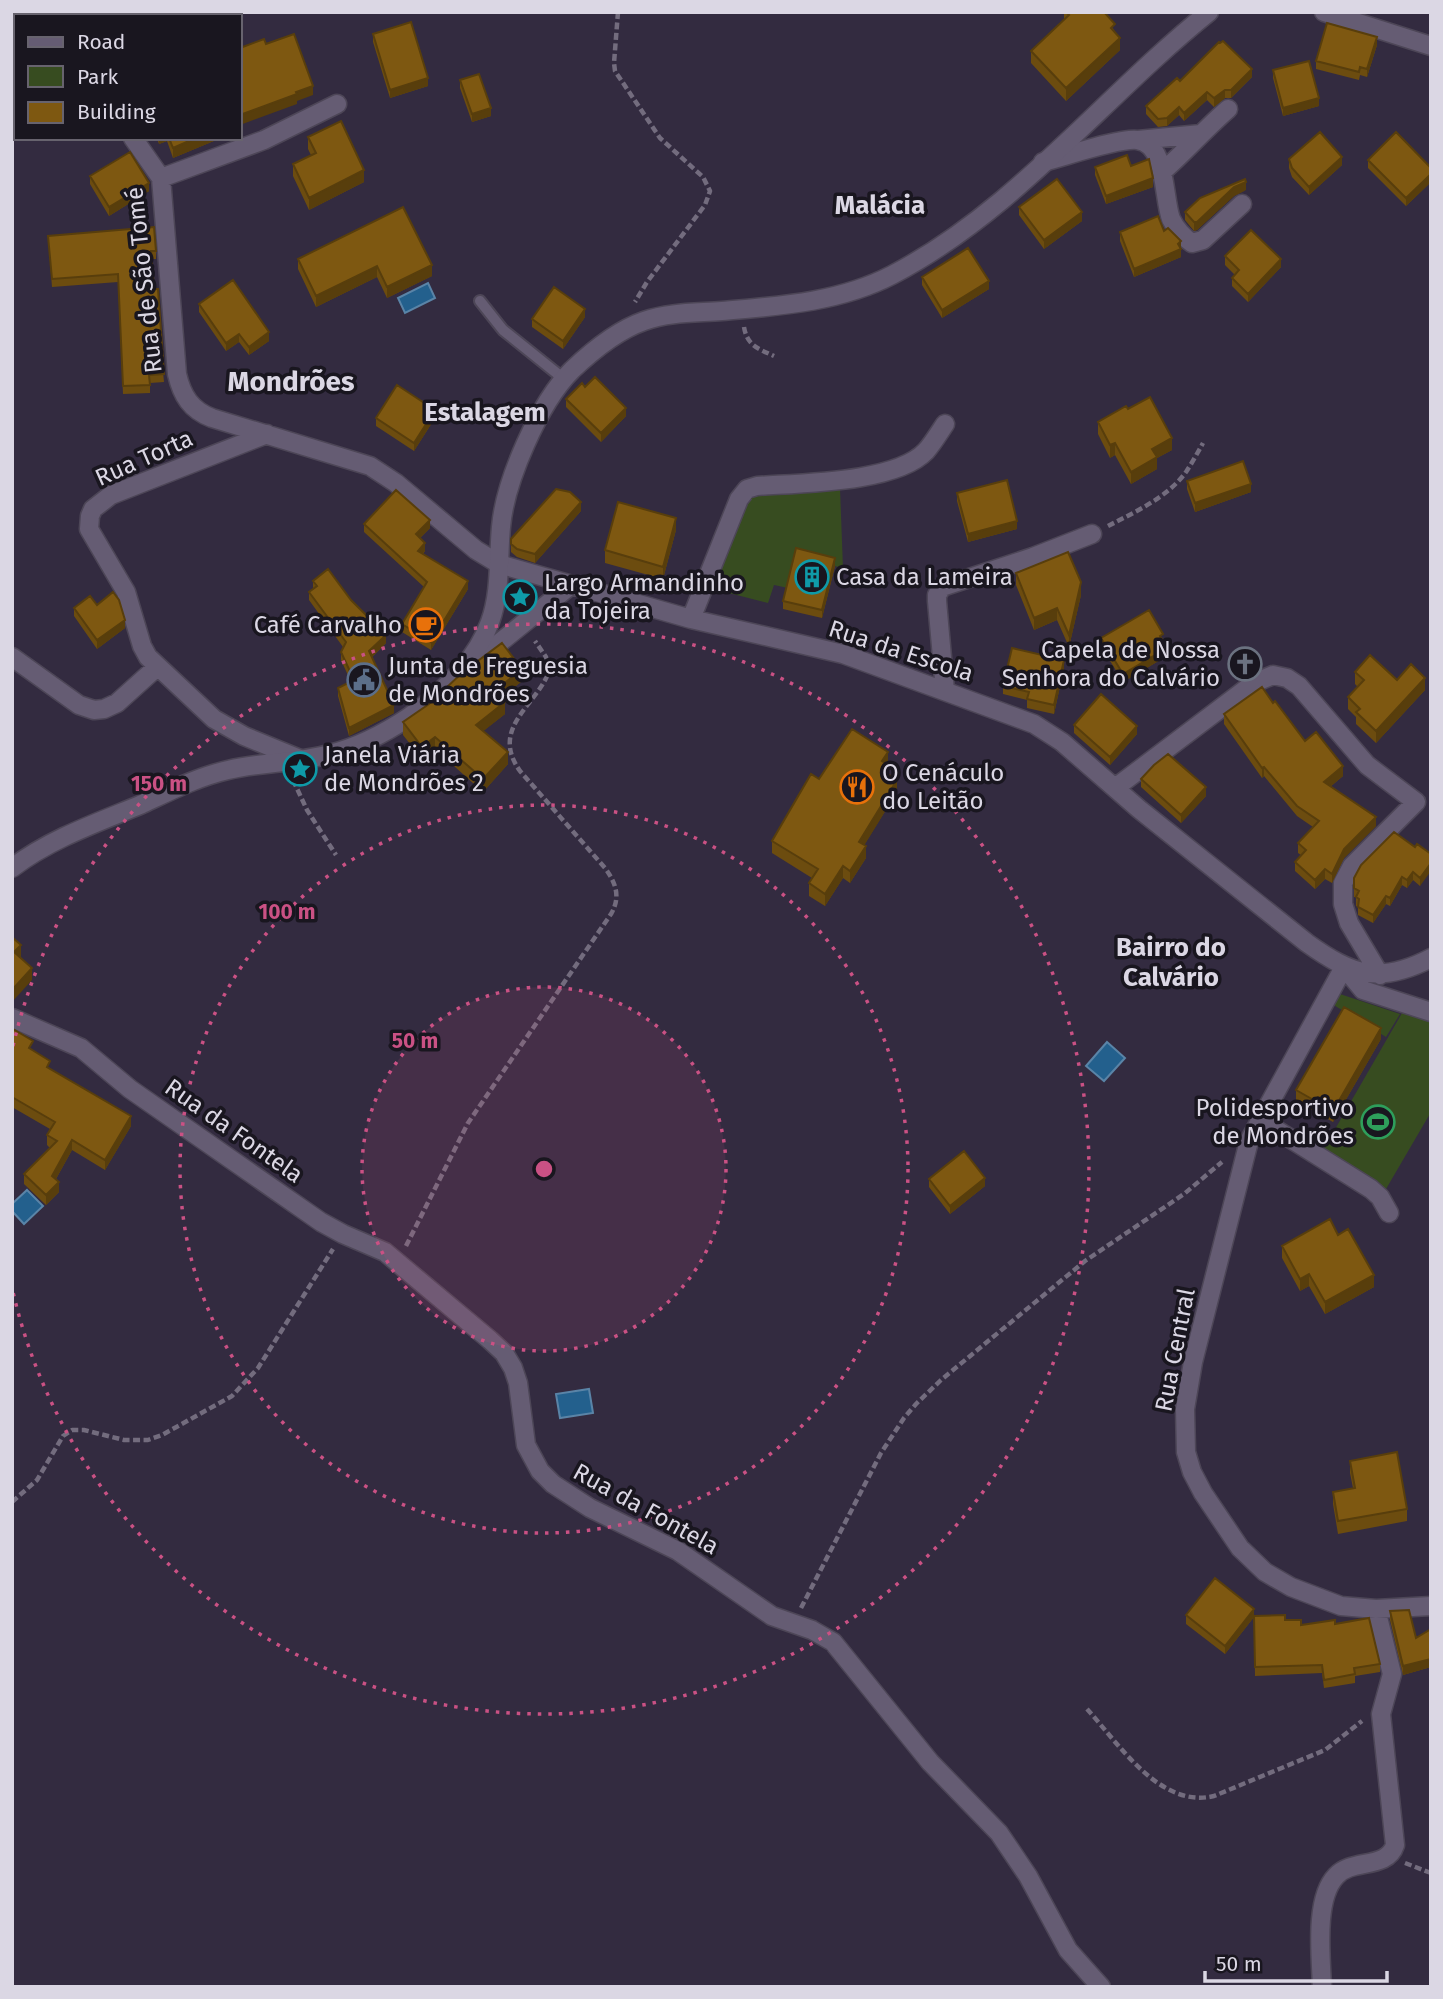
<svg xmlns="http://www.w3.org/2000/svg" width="1443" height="1999" font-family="'Fira Sans',sans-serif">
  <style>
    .green { fill: #374c20 }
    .water { fill: #23608d; stroke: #5a84a7; stroke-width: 2 }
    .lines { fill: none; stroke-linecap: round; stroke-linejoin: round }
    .lane-casing { stroke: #4d4657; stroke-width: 14 }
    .street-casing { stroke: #4d4657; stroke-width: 21 }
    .secondary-casing { stroke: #4d4657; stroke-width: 21 }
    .path { stroke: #736c7e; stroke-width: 4.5; stroke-dasharray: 7 3.5; stroke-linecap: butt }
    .lane { stroke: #655c73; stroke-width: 10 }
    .street { stroke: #655c73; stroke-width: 18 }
    .secondary { stroke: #655c73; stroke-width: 18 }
    .wall { fill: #6c4c0f }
    .shaded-wall { fill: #583e0c }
    .building { fill: #7e5811; stroke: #583e0c; stroke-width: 2 }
    .ring { fill: none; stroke: #ca5184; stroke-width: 3.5; stroke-dasharray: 3.5 7 }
    .labels { text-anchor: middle; stroke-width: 7; stroke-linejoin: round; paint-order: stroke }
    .street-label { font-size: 24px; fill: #dbd7e4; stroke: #19161f }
    .poi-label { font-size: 24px; fill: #dbd7e4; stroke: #19161f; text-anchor: start }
    .neighbourhood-label { font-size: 26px; font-weight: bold; fill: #dbd7e4; stroke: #19161f }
    .quarter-label { font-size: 28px; font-weight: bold; fill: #dbd7e4; stroke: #19161f }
    .centre { fill: #ca5184; stroke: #19161f; stroke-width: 3.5 }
    .ring-label { font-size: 21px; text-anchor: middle; font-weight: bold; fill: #ca5184; stroke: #19161f; stroke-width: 7; stroke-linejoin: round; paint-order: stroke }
  </style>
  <rect width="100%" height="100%" fill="#332b40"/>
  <!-- green -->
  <path class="green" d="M840,488L843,568L796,557L788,588L774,585L768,603L713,589L748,497Z
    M1337,993L1400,1014L1386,1037L1332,1004Z
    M1402,1013L1431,1022V1112L1386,1189L1323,1150Z"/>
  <!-- water -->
  <path class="water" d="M428,283L435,298L405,313L398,298Z
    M1107,1042L1125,1058L1104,1081L1086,1066Z
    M27,1190L43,1206L24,1224L12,1211V1204Z
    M589,1389L593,1413L560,1418L556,1394Z"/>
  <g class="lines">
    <defs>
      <path id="lane" d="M480,301L503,330L564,379"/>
      <path id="street" d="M1324,12L1431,46
        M67,16L151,12
        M171,16L173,12
        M12,18H16
        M133,138L161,178L177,374C182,396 191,410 212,418L370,466L396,483L476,550L499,564L691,619L843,654L1034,724L1062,742L1139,809L1307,943C1352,975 1379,985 1431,958
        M1138,140L1201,134
        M1043,162C1064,157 1118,138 1137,140C1167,143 1163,198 1171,219C1175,228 1184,238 1192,243L1203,240L1242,204
        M1162,172C1185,152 1205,129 1228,109
        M161,178L264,140L337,104
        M267,434L111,495L93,509L90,516L89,529L126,592L142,646L148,657L214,719L244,736L300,759
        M691,619L739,499L747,489L757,486C799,483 896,483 926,451C933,443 939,433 945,424
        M12,657L79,705L94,710L104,709L117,703L157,667
        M462,673L571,585
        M945,691L937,601V595L942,587L1033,557L1092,534
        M1115,788L1254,683L1273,675L1287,678L1299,686L1367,765L1416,802L1352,866L1343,883V904L1349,923L1380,975
        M1344,967L1249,1141L1193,1362L1185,1409L1186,1452L1192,1472L1203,1493L1240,1548L1265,1572L1291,1587L1341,1606L1376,1609L1431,1606
        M1344,967L1363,990L1431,1012
        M12,1018L81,1048L130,1089L321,1222L343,1234L385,1252L490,1340L504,1353L513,1368L518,1383L526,1445L540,1471L553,1484L590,1508L678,1551L772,1616L812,1630L833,1642L930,1762L999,1833L1028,1876L1068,1950L1101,1987
        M1259,1119L1371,1189L1380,1197L1389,1213
        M1322,1987C1321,1957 1314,1899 1336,1876C1352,1858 1387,1870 1395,1845L1381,1714L1392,1674L1376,1609"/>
      <path id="secondary" d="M12,868C50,839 96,823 140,805C168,792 197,777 228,770C262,762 297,763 330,754C358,747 385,733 409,717C442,693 476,661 490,622C501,592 498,558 501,527C505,481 539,403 572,370C592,351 618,330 644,321C669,312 696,313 722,311C780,306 840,302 892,275C1015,211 1103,97 1209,12"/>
    </defs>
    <!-- lane casing -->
    <use href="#lane" class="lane-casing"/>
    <!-- street casing -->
    <use href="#street" class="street-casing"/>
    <!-- secondary casing -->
    <use href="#secondary" class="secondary-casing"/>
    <!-- path -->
    <path class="path" d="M618,12L614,63L615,71L660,138L703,177L710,191L705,205L647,282L635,302
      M744,327C747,346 759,349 774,356
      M1108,526C1135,512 1168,497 1186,472C1192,463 1198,452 1203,443
      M293,780L307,810L336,855
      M406,1246L468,1123L611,914C621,897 616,883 605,868L520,771C490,729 534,707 548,674L546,657L535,641
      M12,1502L37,1480L63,1436L72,1430H84L124,1440H148L162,1435L232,1396L258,1368L333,1249
      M801,1608L881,1453L904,1418L916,1404L941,1380L1085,1261L1184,1194L1222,1162
      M1087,1709C1119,1744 1160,1809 1214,1796L1325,1750L1362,1721
      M1405,1863L1431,1873"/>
    <!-- lane -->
    <use href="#lane" class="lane"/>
    <!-- street -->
    <use href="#street" class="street"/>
    <!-- secondary -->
    <use href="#secondary" class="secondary"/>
  </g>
  <!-- wall -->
  <path class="wall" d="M1064,12H1104L1115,32L1120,50L1066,101L1031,63V51L1064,19Z
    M373,34L428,86L390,98L373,42Z
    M1377,45L1367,77L1360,75L1359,80L1316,69V61Z
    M1273,70L1319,106L1283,116L1273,78Z
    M1252,77L1231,98H1225L1214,107L1207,100L1184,121L1179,115L1167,126L1158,127L1146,114V106L1180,81Z
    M460,80L491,116L472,122L460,88Z
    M308,137L364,182L309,210L293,176V164L311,155L308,149Z
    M157,138H221L173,158L167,141L159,144Z
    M1289,159L1342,165L1309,195L1292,177L1289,168Z
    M1368,160L1431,168V182L1406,206L1368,168Z
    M1131,166L1153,187L1106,204L1095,175V167Z
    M90,176L149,191L109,216L90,184Z
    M1246,190L1234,196L1197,230L1194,231L1185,220V212Z
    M403,207L432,276L387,298L377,277L316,307L298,269V259Z
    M1019,207L1082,221L1044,249L1019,215Z
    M1164,231L1181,241V257L1134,277L1120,241V232Z
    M48,236L156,251V259H152L164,382L150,383V393L123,394L118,282L52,287Z
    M1225,256L1281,267L1248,302L1232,286V278L1235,275L1225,265Z
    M922,277L989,289L942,318L922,285Z
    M199,304L269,341L249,355L239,342L226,351L199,312Z
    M585,317L563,349L532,327V319Z
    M585,387L626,416L601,442L566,407V399Z
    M1128,409L1172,450L1157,458V469L1131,484L1115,455L1110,458L1098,434V422Z
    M376,418H435L414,451L376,426Z
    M1187,481L1251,492L1195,512L1187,489Z
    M957,493L1017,529L968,542L957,501Z
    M581,511L535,563L517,557L511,552V539Z
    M364,524L430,528L420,538L425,551L423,554L468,589L431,650L402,632V624L424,587L364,532Z
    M676,530L663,579L605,563V550Z
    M835,566L822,618L783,609V601Z
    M1016,573L1081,595L1069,647L1057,620L1034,630L1016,585Z
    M313,581L351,600L386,643L372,657L394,713L349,736L338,696V688L351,682L341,660V652L343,647L309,600V592L313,589Z
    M97,605L125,628L97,649L74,616V608Z
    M1101,638L1163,642L1167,656L1123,682L1101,646Z
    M1064,668L1054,714L1027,708V700L1003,694V686Z
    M1355,672L1397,680L1425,690L1376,743L1356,724V717L1348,709V697L1358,687L1355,684Z
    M522,681L502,697L505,714L483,731L508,764L483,792L435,749L422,759L403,735V722Z
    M1273,703L1305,741L1343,776L1330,787L1376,826L1344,858L1332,883L1325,879L1315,889L1295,871V862L1301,855L1298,853V843L1313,827L1297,816L1264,776L1262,778L1224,724V714Z
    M1074,725L1137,734L1110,765L1074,733Z
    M888,764L885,768V773L897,792L864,845L866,858L850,883L843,878L825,906L809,896V883L812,878L772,853V841L819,779Z
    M1141,779L1206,796L1181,823L1141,787Z
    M1415,847L1431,854L1420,886L1413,880L1407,888L1402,885L1390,906L1386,904L1373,923L1358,915V907L1356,906V897H1354V878Z
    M12,1030L50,1069L131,1126L105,1170L72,1150L56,1179L59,1192L46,1205L24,1184V1174L50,1148L47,1145V1135L50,1129L12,1107Z
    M1381,1039L1333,1122L1296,1101V1090Z
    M929,1179L985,1186L950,1214L929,1187Z
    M1338,1235L1374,1287L1325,1314L1309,1286L1300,1291L1282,1258V1246Z
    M1350,1461L1407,1509V1521L1338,1534L1333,1504V1492L1353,1488L1350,1473Z
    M1390,1611L1416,1638L1431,1629V1667L1403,1675L1390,1620Z
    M1186,1615L1254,1617L1225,1654L1186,1624Z
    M1254,1616L1285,1620L1301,1625L1335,1624L1380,1664V1672L1355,1676V1683L1324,1688L1322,1673L1255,1676Z"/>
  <!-- shaded-wall -->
  <path class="shaded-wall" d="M1377,37V45L1367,77V69Z
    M1120,38V50L1066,101V88Z
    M1252,69V77L1231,98V90Z
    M428,78V86L390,98V90Z
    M313,86V95L297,101V104L240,125V115Z
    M1225,90V98L1214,107V98Z
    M1207,92V100L1184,121V113Z
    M1319,98V106L1283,116V108Z
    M1179,107V115L1167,126V118Z
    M491,108V116L472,122V114Z
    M159,138H167V141L159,144Z
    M196,138H221L173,158V148Z
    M1342,157V165L1309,195V187Z
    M364,170V182L309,210V198Z
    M1431,174V182L1406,206V198Z
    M1153,178V187L1106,204V196Z
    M1246,182V190L1234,196L1197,230L1194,231V222L1234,187Z
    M149,183V191L109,216V207Z
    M1082,212V221L1044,249V240Z
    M1181,241V257L1134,277V269Z
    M1281,259V267L1248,302V294Z
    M432,265V276L387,298V287Z
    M377,266V277L316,307V296Z
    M989,281V289L942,318V310Z
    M585,309V317L563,349V341Z
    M269,332V341L249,355V347Z
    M239,334V342L226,351V343Z
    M626,408V416L601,442V433Z
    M435,410V418L414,451V443Z
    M1172,438V450L1157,458V469L1131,484V472L1152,449Z
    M1115,443V455L1110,458V445Z
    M1251,484V492L1195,512V503Z
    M581,502V511L535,563V554Z
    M676,518V530L663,579V567Z
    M430,520V528L416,542V534Z
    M1017,521V529L968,542V534Z
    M425,543V551L418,559V551Z
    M835,558V566L822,618V610Z
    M468,581V589L431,650V642Z
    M1081,582V595L1069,647V635Z
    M1057,608V620L1034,630V618Z
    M125,620V628L97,649V640Z
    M386,635V643L369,660V651Z
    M1167,648V656L1123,682V674Z
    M1064,660V668L1054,714V705Z
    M522,669V681L496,702V690Z
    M1425,678V690L1376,743V731Z
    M505,702V714L476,737V725Z
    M394,705V713L349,736V728Z
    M1137,726V734L1110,765V757Z
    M435,737V749L422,759V747Z
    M508,752V764L483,792V779Z
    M888,752V764L885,768V775L881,770L882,761Z
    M1343,766V776L1324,792V782Z
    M1264,767V776L1262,778V768Z
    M897,780V792L859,854V842Z
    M1206,787V796L1181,823V815Z
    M1376,817V826L1344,858L1332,883V874L1344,849Z
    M866,846V858L850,883V871Z
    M1431,863V871L1420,886V878Z
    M843,866V878L825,906V894Z
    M1325,869V879L1315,889V880Z
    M1413,872V880L1407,888V880Z
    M1402,877V885L1390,906V898Z
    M1386,896V904L1373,923V915Z
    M21,945V957L14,965V952Z
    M32,968V980L12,1002V990Z
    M1381,1028V1039L1333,1122V1111Z
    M131,1116V1126L105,1170V1160Z
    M72,1140V1150L52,1186V1176Z
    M985,1178V1186L950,1214V1206Z
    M59,1182V1192L46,1205V1195Z
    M1309,1274V1286L1300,1291V1279Z
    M1374,1275V1287L1325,1314V1302Z
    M1254,1609V1617L1225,1654V1646Z
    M1431,1659V1667L1403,1675V1666Z"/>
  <!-- building -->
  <path class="building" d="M1066,12H1104L1115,24L1111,28L1120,38L1066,88L1031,51L1069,15Z
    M411,22L428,78L390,90L373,34Z
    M1327,23L1377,37L1367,69L1360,67L1359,72L1316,61Z
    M294,34L313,86L296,92L297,94L240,115V48L264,39L266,44Z
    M1223,41L1252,69L1231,90H1225L1214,98L1207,92L1184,113L1179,107L1167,118L1158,119L1146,106L1177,78L1180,81L1219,42L1220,43Z
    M1309,61L1319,98L1283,108L1273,70Z
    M479,74L491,108L472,114L460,80Z
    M341,121L364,170L309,198L293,164L316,153L308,137Z
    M1320,132L1342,157L1309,187L1292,168L1289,159Z
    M1396,132L1431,168V174L1406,198L1368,160Z
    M169,138H196L173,148Z
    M130,152L149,183L109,207L90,176Z
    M1127,155L1131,166L1149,159L1153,178L1106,196L1095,167Z
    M1057,179L1082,212L1044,240L1019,207Z
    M1245,179L1246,182L1234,187L1197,222H1194L1185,212L1200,198Z
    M403,207L432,265L387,287L377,266L316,296L298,259Z
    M1158,216L1164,231L1168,228L1181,241L1178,244L1181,249L1134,269L1120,232Z
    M154,227L156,251H151L154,289H158L164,374L149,375L150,385L123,386L118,274L52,279L48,236Z
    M1251,230L1281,259L1248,294L1232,278L1239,270L1225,256Z
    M968,248L989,281L942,310L922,277Z
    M233,280L269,332L249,347L239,334L226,343L199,304Z
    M554,287L585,309L563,341L532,319Z
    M595,377L626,408L601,433L566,399L582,383L585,387Z
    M397,385L435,410L414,443L376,418Z
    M1150,397L1172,438L1152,449L1157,457L1131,472L1115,443L1110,445L1098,422L1126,406L1128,409Z
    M1243,461L1251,484L1195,503L1187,481Z
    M1007,480L1017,521L968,534L957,493Z
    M556,489L570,492L581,502L535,554L517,549L511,544V539Z
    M396,490L430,520L416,534L425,543L418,551L468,581L431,642L402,624L427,582L364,524Z
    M618,502L676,518L663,567L605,550Z
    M796,548L835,558L822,610L783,601Z
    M1068,552L1081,582L1069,635L1057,608L1034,618L1016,573Z
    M328,569L351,600L386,635L369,651L394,705L349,728L338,688L354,680L341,652L346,642L309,592L317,586L313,581Z
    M113,592L119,600L125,620L97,640L74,608L90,596L97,605Z
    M1149,610L1163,634L1160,636L1167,648L1123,674L1101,638Z
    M502,643L522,669L496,690L505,702L476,725L508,752L483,779L435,737L422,747L403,722L429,704L463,672Z
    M1012,648L1064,660L1054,705L1027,699L1029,692L1003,686Z
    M1370,655L1397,680L1411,664L1425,678L1376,731L1356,712L1360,709L1348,697L1364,680L1355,672Z
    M1262,687L1273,703L1275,701L1305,741L1316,732L1343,766L1324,782L1376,817L1344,849L1332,874L1325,869L1315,880L1295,862L1306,850L1298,843L1319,821L1297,806L1264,767L1262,768L1224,714Z
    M1101,694L1137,726L1110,757L1074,725Z
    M852,729L888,752L882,761L885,763L881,770L897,780L859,842L866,846L850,871L843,866L825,894L809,883L818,869L772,841L811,774L819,779Z
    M1168,754L1206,787L1181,815L1141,779L1154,765Z
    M1394,832L1415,847L1417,844L1431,854V863L1420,878L1413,872L1407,880L1402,877L1390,898L1386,896L1373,915L1358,907L1359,899L1356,897L1359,891L1354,888V878L1361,865Z
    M12,937L21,945L14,952L32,968L12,990Z
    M1344,1007L1381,1028L1333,1111L1296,1090Z
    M13,1029L33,1041L29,1048L50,1061L47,1067L131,1116L105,1160L72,1140L52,1176L59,1182L46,1195L24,1174L57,1141L47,1135L55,1122L12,1097Z
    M964,1151L985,1178L950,1206L929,1179Z
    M1330,1219L1338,1235L1348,1229L1374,1275L1325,1302L1309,1274L1300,1279L1282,1246Z
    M1397,1452L1407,1509L1338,1521L1333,1492L1355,1488L1350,1461Z
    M1215,1578L1254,1609L1225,1646L1186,1615Z
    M1409,1610L1416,1638L1431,1629V1659L1403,1666L1390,1611Z
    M1285,1615V1620H1301V1625L1335,1620V1624L1369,1618L1380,1664L1354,1668L1355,1674L1324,1680L1322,1665L1255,1667L1254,1616Z"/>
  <!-- distance rings -->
  <circle cx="544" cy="1169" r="182" fill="#ca5184" fill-opacity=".12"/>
  <g class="ring">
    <circle cx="544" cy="1169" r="182"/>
    <circle cx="544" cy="1169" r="364"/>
    <path d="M13 1046A545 545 0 1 1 13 1292"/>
  </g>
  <!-- icons -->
  <defs>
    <symbol id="building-ring" viewBox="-11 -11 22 22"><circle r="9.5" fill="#19161f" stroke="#0f9aa8" stroke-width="1.5"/><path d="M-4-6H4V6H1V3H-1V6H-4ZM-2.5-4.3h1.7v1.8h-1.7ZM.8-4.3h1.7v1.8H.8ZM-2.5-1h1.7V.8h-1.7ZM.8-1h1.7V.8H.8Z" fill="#0f9aa8"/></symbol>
    <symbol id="sight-ring" viewBox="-11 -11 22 22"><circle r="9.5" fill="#19161f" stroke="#0f9aa8" stroke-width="1.5"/><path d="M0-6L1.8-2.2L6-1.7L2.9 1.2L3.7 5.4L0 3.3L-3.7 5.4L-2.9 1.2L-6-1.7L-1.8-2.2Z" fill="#0f9aa8"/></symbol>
    <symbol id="cafe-ring" viewBox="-11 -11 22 22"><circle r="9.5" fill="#19161f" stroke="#e8710a" stroke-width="1.5"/><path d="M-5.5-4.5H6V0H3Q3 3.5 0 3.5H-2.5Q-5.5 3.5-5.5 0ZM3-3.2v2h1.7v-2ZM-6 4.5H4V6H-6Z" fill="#e8710a"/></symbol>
    <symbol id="church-ring" viewBox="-11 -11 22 22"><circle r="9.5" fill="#19161f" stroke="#6b7280" stroke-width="1.5"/><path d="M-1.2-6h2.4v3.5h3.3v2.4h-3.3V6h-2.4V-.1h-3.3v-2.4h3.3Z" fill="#6b7280"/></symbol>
    <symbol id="civic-ring" viewBox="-11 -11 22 22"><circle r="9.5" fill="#19161f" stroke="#5c6f8a" stroke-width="1.5"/><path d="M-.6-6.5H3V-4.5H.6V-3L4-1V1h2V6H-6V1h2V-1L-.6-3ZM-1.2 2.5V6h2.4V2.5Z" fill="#5c6f8a"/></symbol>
    <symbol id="restaurant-ring" viewBox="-11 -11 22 22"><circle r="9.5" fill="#19161f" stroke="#e8710a" stroke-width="1.5"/><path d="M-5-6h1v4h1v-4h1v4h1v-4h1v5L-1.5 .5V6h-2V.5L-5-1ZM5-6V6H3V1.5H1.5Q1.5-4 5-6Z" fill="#e8710a"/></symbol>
    <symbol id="stadium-ring" viewBox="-11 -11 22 22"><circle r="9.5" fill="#19161f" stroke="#2e9e5b" stroke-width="1.5"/><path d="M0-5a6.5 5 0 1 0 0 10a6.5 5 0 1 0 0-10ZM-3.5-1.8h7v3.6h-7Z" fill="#2e9e5b"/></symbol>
  </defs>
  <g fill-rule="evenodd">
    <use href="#building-ring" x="793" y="558" width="38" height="38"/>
    <use href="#sight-ring" x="501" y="578" width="38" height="38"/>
    <use href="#cafe-ring" x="407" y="606" width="38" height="38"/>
    <use href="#church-ring" x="1226" y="645" width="38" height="38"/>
    <use href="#civic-ring" x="345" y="661" width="38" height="38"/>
    <use href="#sight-ring" x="281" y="750" width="38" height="38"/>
    <use href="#restaurant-ring" x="838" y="768" width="38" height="38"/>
    <use href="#stadium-ring" x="1359" y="1103" width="38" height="38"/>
  </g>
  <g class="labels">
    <!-- street labels -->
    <g class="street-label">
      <text transform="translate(144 280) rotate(-96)" y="8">Rua de São Tomé</text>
      <text transform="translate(144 458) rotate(-24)" y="8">Rua Torta</text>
      <text transform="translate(901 651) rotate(18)" y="8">Rua da Escola</text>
      <text transform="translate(234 1131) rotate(35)" y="8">Rua da Fontela</text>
      <text transform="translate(1175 1350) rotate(-79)" y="8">Rua Central</text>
      <text transform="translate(646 1509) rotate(29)" y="8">Rua da Fontela</text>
    </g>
    <!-- poi labels -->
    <g class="poi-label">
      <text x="836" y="585">Casa da Lameira</text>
      <text x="544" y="591">Largo Armandinho<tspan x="544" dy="28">da Tojeira</tspan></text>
      <text x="402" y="633" text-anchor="end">Café Carvalho</text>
      <text x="1220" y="658" text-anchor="end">Capela de Nossa<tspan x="1220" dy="28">Senhora do Calvário</tspan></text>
      <text x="388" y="674">Junta de Freguesia<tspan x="388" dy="28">de Mondrões</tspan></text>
      <text x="324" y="763">Janela Viária<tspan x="324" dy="28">de Mondrões 2</tspan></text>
      <text x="882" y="781">O Cenáculo<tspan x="882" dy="28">do Leitão</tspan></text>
      <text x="1354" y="1116" text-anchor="end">Polidesportivo<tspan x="1354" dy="28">de Mondrões</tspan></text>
    </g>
    <!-- neighbourhood labels -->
    <g class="neighbourhood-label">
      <text x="880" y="214">Malácia</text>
      <text x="485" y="421">Estalagem</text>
      <text x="1171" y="956">Bairro do<tspan x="1171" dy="30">Calvário</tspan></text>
    </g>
    <!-- quarter labels -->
    <g class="quarter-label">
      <text x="291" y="391">Mondrões</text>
    </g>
  </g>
  <circle cx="544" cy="1169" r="10" class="centre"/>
  <g class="ring-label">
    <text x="159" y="791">150 m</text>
    <text x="287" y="919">100 m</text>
    <text x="415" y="1048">50 m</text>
  </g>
  <!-- border -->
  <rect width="1443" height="1999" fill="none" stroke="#dbd7e4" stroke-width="28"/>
  <!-- legend -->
  <rect x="14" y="14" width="228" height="126" fill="#19161f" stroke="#67636e" stroke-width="2"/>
  <rect x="28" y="37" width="35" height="10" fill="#655c73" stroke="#67636e" stroke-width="2"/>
  <text x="77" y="49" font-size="21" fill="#dbd7e4">Road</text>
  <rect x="28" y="66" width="35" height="21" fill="#374c20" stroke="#67636e" stroke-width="2"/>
  <text x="77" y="84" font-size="21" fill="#dbd7e4">Park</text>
  <rect x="28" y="102" width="35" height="21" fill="#7e5811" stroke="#67636e" stroke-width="2"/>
  <text x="77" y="119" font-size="21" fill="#dbd7e4">Building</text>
  <!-- scale -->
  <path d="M1205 1971v10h182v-10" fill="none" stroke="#dbd7e4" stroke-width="3.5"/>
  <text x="1216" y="1971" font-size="21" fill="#dbd7e4" stroke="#19161f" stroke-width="5" paint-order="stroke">50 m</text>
</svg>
